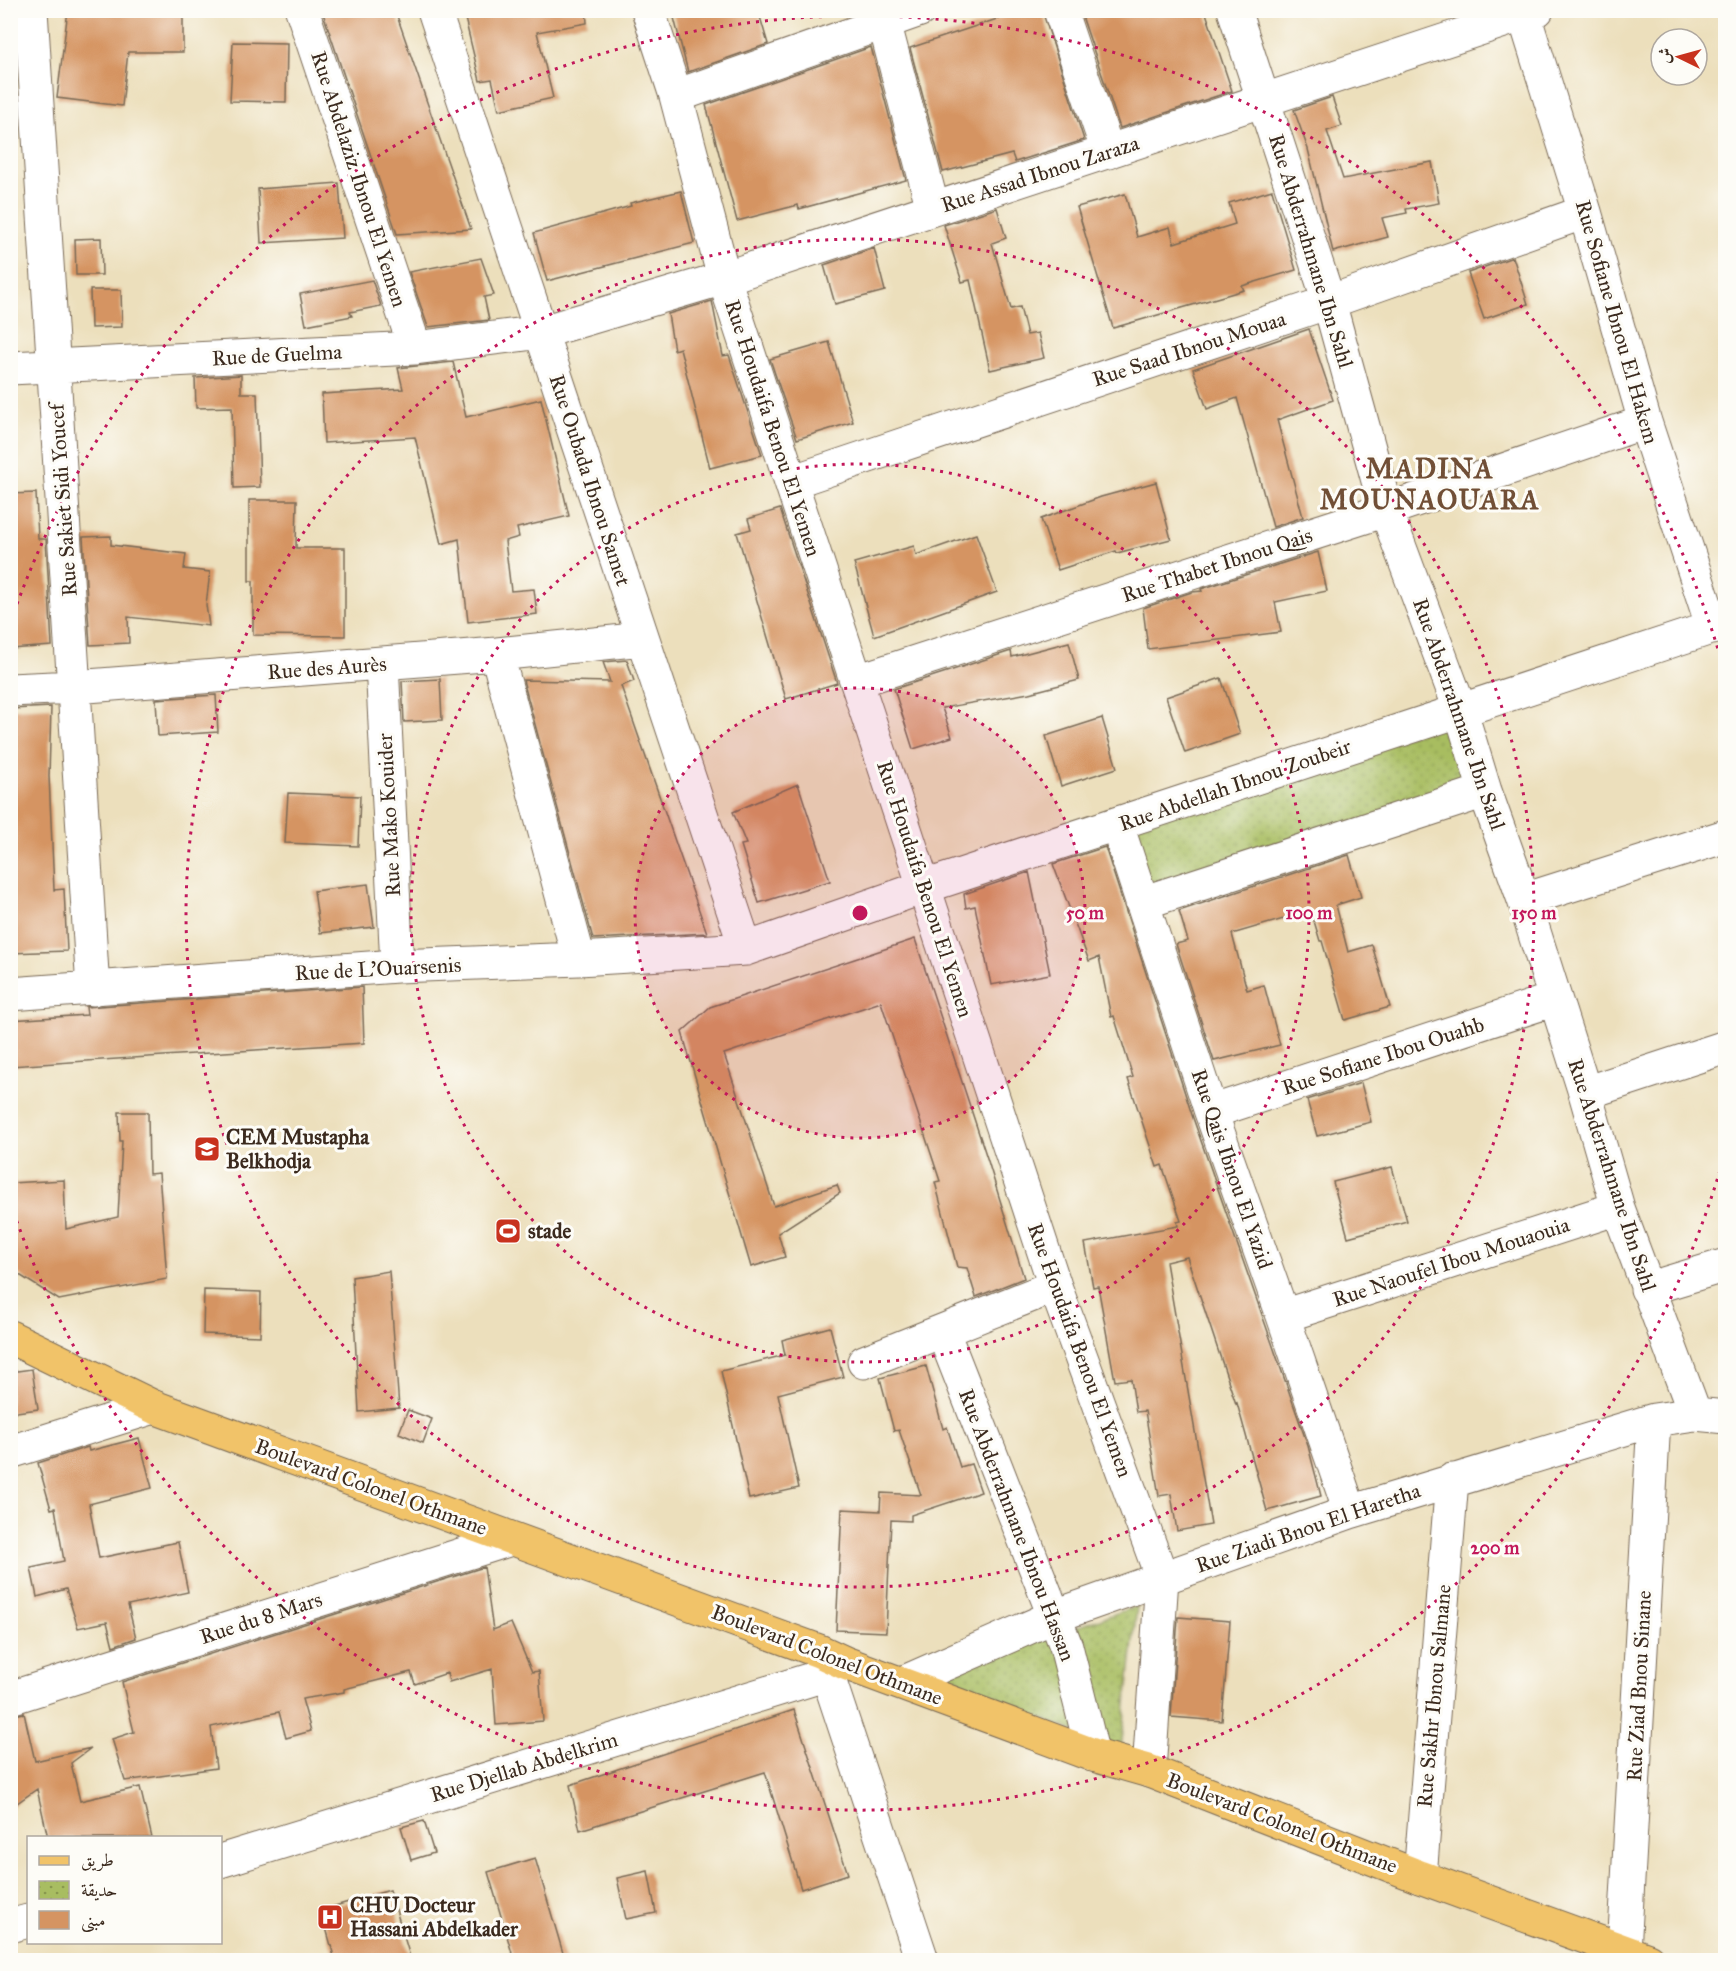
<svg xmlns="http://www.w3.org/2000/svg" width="1736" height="1971" font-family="'IM FELL Great Primer',Amiri,serif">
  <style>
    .park { fill: url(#park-dots); stroke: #727440; stroke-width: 1.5 }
    .building { fill: #d59462 }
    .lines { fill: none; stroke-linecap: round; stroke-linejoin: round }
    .minor-casing { stroke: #796955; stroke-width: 35 }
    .major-casing { stroke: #796955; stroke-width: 35 }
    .minor { stroke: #fff; stroke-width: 33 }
    .major { stroke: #f1c369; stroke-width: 33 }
    .ring { fill: none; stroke: #c2185b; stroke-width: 3; stroke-dasharray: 3 6 }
    .labels { text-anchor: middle; stroke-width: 6; stroke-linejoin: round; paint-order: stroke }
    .street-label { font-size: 21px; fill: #3b2a1e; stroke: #fdfcf7 }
    .poi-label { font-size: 21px; font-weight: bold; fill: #3b2a1e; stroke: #fdfcf7; text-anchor: start }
    .district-label { font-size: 27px; font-weight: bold; letter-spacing: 1.5px; fill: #714f36; stroke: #fdfcf7 }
    .centre { fill: #c2185b; stroke: #fdfcf7; stroke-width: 3 }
    .ring-label { font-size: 18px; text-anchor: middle; font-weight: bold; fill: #c2185b; stroke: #fdfcf7; stroke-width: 6; stroke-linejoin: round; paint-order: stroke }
  </style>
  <defs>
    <pattern id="park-dots" width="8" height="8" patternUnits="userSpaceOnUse" patternTransform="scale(1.5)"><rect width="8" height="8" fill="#a8bd61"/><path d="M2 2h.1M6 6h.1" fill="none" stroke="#8a9a4f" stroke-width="1.8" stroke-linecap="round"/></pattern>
  </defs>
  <rect width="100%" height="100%" fill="#fdfcf7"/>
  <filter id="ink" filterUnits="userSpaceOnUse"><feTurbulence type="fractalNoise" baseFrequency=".0167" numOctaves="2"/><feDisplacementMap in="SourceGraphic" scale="12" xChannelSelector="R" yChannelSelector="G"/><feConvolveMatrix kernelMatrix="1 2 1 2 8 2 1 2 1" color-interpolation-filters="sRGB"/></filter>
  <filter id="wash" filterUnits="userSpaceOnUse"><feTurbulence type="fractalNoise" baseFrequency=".008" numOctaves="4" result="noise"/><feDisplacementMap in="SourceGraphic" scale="24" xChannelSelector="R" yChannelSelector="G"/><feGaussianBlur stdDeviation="1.35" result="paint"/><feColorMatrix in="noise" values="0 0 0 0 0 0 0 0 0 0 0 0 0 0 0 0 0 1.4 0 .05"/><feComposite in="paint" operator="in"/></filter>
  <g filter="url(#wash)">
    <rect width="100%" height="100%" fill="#ecdfbc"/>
    <!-- park -->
    <path class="park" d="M1446,723L1467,788L1146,895L1124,829Z
      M1137,1606L1121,1749L934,1677Z"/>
    <g id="blocks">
      <!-- building -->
      <path class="building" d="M68,10H183V52H128L122,106L57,98Z
        M322,10H395L471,229L397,234Z
        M463,10H586L587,23L537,32L553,98L499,110L492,79L480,81Z
        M672,10H758L768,44L688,72Z
        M1024,10H1042L1084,140L1015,162L1012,154L943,172L910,48Z
        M1080,10H1205L1232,91L1120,128Z
        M233,42L287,43L286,102L230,101Z
        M871,47L906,180L799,209L798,205L737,221L706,105Z
        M1332,97L1342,126L1327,131L1343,179L1432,162L1439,203L1406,209L1407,213L1382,218L1388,237L1333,252L1308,149L1294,110Z
        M339,183L343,238L261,243L258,189Z
        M1272,190L1296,270L1242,286L1244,290L1113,328L1077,207L1125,194L1137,237L1170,227L1174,243L1235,224L1229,203Z
        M681,191L694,243L547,281L534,233L631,206L630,203Z
        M997,208L1006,238L992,243L1011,309L1020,307L1027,335L1038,333L1044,358L990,370L970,280L962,282L944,225Z
        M101,238L102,275H76L75,239Z
        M874,248L885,291L835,304L824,265Z
        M1513,257L1528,304L1484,319L1468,273Z
        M481,258L494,295L484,297L489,320L428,327L409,272Z
        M372,280L381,306L350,312L352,316L306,325L300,294Z
        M90,290H121L122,327L91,328Z
        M712,301L723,356L729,355L762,455L710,468L680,348L674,350L668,314Z
        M1309,329L1333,400L1277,420L1303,517L1273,527L1237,398L1207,409L1193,369Z
        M829,342L853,422L797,439L770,359Z
        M453,362L466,417L541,399L569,516L517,528L519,537L505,541L511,591L534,589L537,614L468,622L459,539L441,544L415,437L324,443L322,394L403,389L398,368Z
        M241,375V393H257L260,487L234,488L232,407L196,408L195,378Z
        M1156,482L1171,539L1117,553L1116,551L1058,570L1041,519L1101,497Z
        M36,493L38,539H46L52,646L10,649V494Z
        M249,500H297L296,548H345V636L253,635V581H249Z
        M780,509L837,683L786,699L737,533L751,529L748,519Z
        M976,534L997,592L874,636L854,563L914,546L916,555Z
        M111,536V545L186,554L184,569L210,572L206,605L209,626L128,617L129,643L90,645L83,537Z
        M1318,552L1327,591L1275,602L1281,632L1148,649L1143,608L1192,592L1202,591L1201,589Z
        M1069,642L1079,680L1029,693L942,708L952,737L913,749L894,689L1011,651L1012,657Z
        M627,660L634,681L621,686L707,933L593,939L523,680L610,682L603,662Z
        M1221,678L1240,734L1185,753L1166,697Z
        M440,679L442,720L404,722L402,681Z
        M216,695L218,732L158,736L156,699Z
        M51,707L49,776L54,890L64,889L67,951L10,953V709Z
        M1102,718L1117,768L1061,786L1046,736Z
        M798,784L830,881L759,903L741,845L746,844L733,812Z
        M288,793L360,796L358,846L285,843Z
        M1105,847L1193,1118L1308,1446L1321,1496L1267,1511L1237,1403L1236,1404L1187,1257L1166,1262L1211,1525L1177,1531L1171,1494L1159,1496L1145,1411L1136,1412L1131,1379L1115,1381L1098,1286L1093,1287L1085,1243L1178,1226L1177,1222L1181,1221L1162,1165L1157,1167L1128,1079L1133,1077L1114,1016L1111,1017L1099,957L1089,961L1053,864Z
        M1349,855L1361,897L1336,905L1348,952L1372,945L1390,1007L1345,1020L1322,941H1320L1311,911L1232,934L1247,990L1264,985L1280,1045L1214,1061L1176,944L1188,941L1179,911Z
        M1029,872L1050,974L991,985L975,906L966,908L964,894Z
        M368,884L374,927L320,933L314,891Z
        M915,939L988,1161L1024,1278L976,1297L967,1268L957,1267L935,1182L940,1181L881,1002L724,1054L774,1206L837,1185L840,1193L778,1233L785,1257L751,1267L682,1032L710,1007Z
        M362,987L364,1043L10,1066V1020L87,1015L86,1007Z
        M1361,1083L1371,1122L1317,1136L1307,1100Z
        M119,1112H148L149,1174L159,1173L167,1279L59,1300L10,1269V1183L64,1180L66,1229L118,1217L122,1141H120Z
        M1392,1167L1407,1221L1348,1237L1333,1182Z
        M389,1271L399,1408L359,1412L352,1277Z
        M204,1290L261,1292L260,1336L203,1334Z
        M830,1327L843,1377L778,1394L799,1488L749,1499L721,1371L785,1355L782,1340Z
        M926,1366L943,1429L947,1427L960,1467L971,1464L981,1492L911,1515V1521L891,1520L886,1632L836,1630L842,1509L880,1511L881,1493L921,1495L899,1430L894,1431L880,1378Z
        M32,1369L38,1409L10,1413V1372Z
        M408,1410L432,1419L423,1443L399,1433Z
        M139,1438L152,1488L89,1504L99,1558L178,1542L188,1592L128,1605L136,1638L113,1646L107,1622L78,1628L66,1589L37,1597L31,1568L64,1561L55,1508L51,1509L38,1463L88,1447L89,1451Z
        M484,1567L493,1630L511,1623L532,1672L539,1671L543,1721L496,1725L492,1669L449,1682L447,1673L415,1684L411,1672L344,1689V1692L302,1699L311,1731L286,1738L279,1712L211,1727L216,1768L125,1781L112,1739L134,1732L122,1682Z
        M1178,1617L1230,1621L1222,1721L1171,1717Z
        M794,1710L848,1874L801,1889L765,1772L580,1830L570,1785Z
        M24,1713L35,1761L91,1748L71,1763L80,1801L140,1787L152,1838H48L37,1789L10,1808V1716Z
        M424,1821L434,1853L411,1860L401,1827Z
        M535,1858L565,1960H514L488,1872Z
        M648,1871L656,1913L626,1919L617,1878Z
        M390,1890L411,1960H335L321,1910Z"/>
    </g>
  </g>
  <g filter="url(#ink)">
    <use href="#blocks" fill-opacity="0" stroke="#796955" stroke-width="1.5"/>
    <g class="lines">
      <defs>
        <path id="minor" d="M31,10L93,989
          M302,10L415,348
          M434,10L746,949
          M648,10L676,96L724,278L1055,1286L1162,1578L1149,1771
          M881,10L933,209
          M1060,10L1108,152
          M1234,10L1329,302L1386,510L1460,709L1485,791L1524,900L1585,1093L1618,1208L1695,1414
          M1524,15L1585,212L1645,422L1713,628
          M676,96L920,10
          M10,368L415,348L542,332L724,278L1537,10
          M791,482L1329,302L1585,212
          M497,654L579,959
          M382,663L397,966
          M857,681L1386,510L1645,422
          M10,690L75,687L497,654L643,639
          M1117,825L1211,1112L1283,1316L1350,1512
          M1524,900L1726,836
          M1142,903L1485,791
          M10,994L397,966L579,959L746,949L924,887L1726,623
          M1585,1093L1726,1047
          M1211,1112L1555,999
          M1647,1289L1726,1265
          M1283,1316L1618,1208
          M943,1332L1066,1646L1093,1755
          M864,1362L1055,1286
          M10,1452L154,1407
          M821,1655L922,1960
          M902,1683L1055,1616L1350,1512L1654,1420L1695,1414L1726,1417
          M10,1698L511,1539
          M220,1861L828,1674
          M1420,1877L1452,1480
          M10,1926L28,1921
          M1624,1951L1654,1420"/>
        <path id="major" d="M10,1337L154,1407L819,1651L845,1663L1093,1755L1149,1771L1420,1877L1648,1960"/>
      </defs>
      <!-- minor casing -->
      <use href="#minor" class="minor-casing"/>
      <!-- major casing -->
      <use href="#major" class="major-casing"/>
      <!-- minor -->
      <use href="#minor" class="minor"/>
      <!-- major -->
      <use href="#major" class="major"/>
    </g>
  </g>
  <!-- distance rings -->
  <circle cx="860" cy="913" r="225" fill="#c2185b" fill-opacity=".12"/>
  <g class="ring">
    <circle cx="860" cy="913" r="225"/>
    <circle cx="860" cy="913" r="449"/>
    <circle cx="860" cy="913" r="674"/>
    <path d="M1725 1153A898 898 0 0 1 11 1205M11 621A898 898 0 0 1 1725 673"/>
  </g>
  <!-- icons -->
  <defs>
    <symbol id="school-square" viewBox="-11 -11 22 22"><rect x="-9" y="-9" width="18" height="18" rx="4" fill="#c8321e" stroke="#fdfcf7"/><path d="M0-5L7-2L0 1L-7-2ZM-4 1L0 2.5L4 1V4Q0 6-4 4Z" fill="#fff"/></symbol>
    <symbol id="stadium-square" viewBox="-11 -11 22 22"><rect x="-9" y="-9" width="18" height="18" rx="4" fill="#c8321e" stroke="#fdfcf7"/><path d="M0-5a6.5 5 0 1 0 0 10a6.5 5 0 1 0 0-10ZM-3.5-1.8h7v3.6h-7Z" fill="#fff"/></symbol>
    <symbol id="hospital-square" viewBox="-11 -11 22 22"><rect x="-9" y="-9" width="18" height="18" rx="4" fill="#c8321e" stroke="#fdfcf7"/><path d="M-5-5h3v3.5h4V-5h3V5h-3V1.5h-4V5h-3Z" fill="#fff"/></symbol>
  </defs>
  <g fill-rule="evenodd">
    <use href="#school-square" x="192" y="1134" width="30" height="30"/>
    <use href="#stadium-square" x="493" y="1216" width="30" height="30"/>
    <use href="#hospital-square" x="315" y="1902" width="30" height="30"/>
  </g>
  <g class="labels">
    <!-- street labels -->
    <g class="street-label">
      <text transform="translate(1040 174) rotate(-18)" y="7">Rue Assad Ibnou Zaraza</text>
      <text transform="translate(359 179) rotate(72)" y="7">Rue Abdelaziz Ibnou El Yemen</text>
      <text transform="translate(1311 251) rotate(73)" y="7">Rue Abderrahmane Ibn Sahl</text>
      <text transform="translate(1617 322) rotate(74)" y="7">Rue Sofiane Ibnou El Hakem</text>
      <text transform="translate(1189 349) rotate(-18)" y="7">Rue Saad Ibnou Mouaa</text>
      <text transform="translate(277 355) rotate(-3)" y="7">Rue de Guelma</text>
      <text transform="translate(773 428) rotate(72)" y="7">Rue Houdaifa Benou El Yemen</text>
      <text transform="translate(590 480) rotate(72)" y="7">Rue Oubada Ibnou Samet</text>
      <text transform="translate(63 500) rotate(-94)" y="7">Rue Sakiet Sidi Youcef</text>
      <text transform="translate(1217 565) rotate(-18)" y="7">Rue Thabet Ibnou Qais</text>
      <text transform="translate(327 668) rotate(-4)" y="7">Rue des Aurès</text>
      <text transform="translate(1459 714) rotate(71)" y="7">Rue Abderrahmane Ibn Sahl</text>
      <text transform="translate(1235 785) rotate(-19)" y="7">Rue Abdellah Ibnou Zoubeir</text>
      <text transform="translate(389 815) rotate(-93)" y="7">Rue Mako Kouider</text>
      <text transform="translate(925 889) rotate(72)" y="7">Rue Houdaifa Benou El Yemen</text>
      <text transform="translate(378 969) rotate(-3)" y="7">Rue de L'Ouarsenis</text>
      <text transform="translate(1383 1056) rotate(-18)" y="7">Rue Sofiane Ibou Ouahb</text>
      <text transform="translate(1232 1169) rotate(71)" y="7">Rue Qais Ibnou El Yazid</text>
      <text transform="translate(1612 1175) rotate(72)" y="7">Rue Abderrahmane Ibn Sahl</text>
      <text transform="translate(1451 1262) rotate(-18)" y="7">Rue Naoufel Ibou Mouaouia</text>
      <text transform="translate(1080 1350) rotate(70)" y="7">Rue Houdaifa Benou El Yemen</text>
      <text transform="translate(371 1487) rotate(20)" y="7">Boulevard Colonel Othmane</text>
      <text transform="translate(1017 1525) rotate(69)" y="7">Rue Abderrahmane Ibnou Hassan</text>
      <text transform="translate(1308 1528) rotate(-19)" y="7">Rue Ziadi Bnou El Haretha</text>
      <text transform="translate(261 1618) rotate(-18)" y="7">Rue du 8 Mars</text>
      <text transform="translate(827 1655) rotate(21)" y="7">Boulevard Colonel Othmane</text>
      <text transform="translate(1639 1686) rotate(-87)" y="7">Rue Ziad Bnou Sinane</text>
      <text transform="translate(1434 1696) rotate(-85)" y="7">Rue Sakhr Ibnou Salmane</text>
      <text transform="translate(524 1767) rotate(-17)" y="7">Rue Djellab Abdelkrim</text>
      <text transform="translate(1282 1823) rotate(21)" y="7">Boulevard Colonel Othmane</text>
    </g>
    <!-- poi labels -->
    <g class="poi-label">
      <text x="226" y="1144">CEM Mustapha<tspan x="226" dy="24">Belkhodja</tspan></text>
      <text x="528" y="1238">stade</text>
      <text x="350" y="1912">CHU Docteur<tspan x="350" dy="24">Hassani Abdelkader</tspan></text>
    </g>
    <!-- district labels -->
    <g class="district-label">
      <text x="1430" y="478">MADINA<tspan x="1430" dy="31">MOUNAOUARA</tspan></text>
    </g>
  </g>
  <circle cx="860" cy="913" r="9" class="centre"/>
  <g class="ring-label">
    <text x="1085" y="919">50 m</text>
    <text x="1309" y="919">100 m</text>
    <text x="1534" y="919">150 m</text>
    <text x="1495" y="1554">200 m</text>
  </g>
  <!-- margin -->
  <rect width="1736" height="1971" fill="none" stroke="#fdfcf7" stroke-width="36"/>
  <!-- legend -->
  <rect x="27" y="1836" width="195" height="108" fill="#fdfcf7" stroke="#afa8a0" stroke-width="1.5"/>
  <rect x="39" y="1856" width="30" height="9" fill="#f1c369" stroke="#afa8a0" stroke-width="1.5"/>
  <text x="81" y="1866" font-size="18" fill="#3b2a1e">طريق</text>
  <rect x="39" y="1881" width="30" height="18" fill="url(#park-dots)" stroke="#afa8a0" stroke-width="1.5"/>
  <text x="81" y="1896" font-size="18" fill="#3b2a1e">حديقة</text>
  <rect x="39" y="1911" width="30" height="18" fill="#d59462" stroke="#afa8a0" stroke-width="1.5"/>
  <text x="81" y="1926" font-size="18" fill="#3b2a1e">مبنى</text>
  <!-- north arrow -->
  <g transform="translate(1679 57) rotate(275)"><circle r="28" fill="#fdfcf7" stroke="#afa8a0" stroke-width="1.5"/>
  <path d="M0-4.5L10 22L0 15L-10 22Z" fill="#c8321e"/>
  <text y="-9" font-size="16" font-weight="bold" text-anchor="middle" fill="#3b2a1e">ش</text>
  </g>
</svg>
